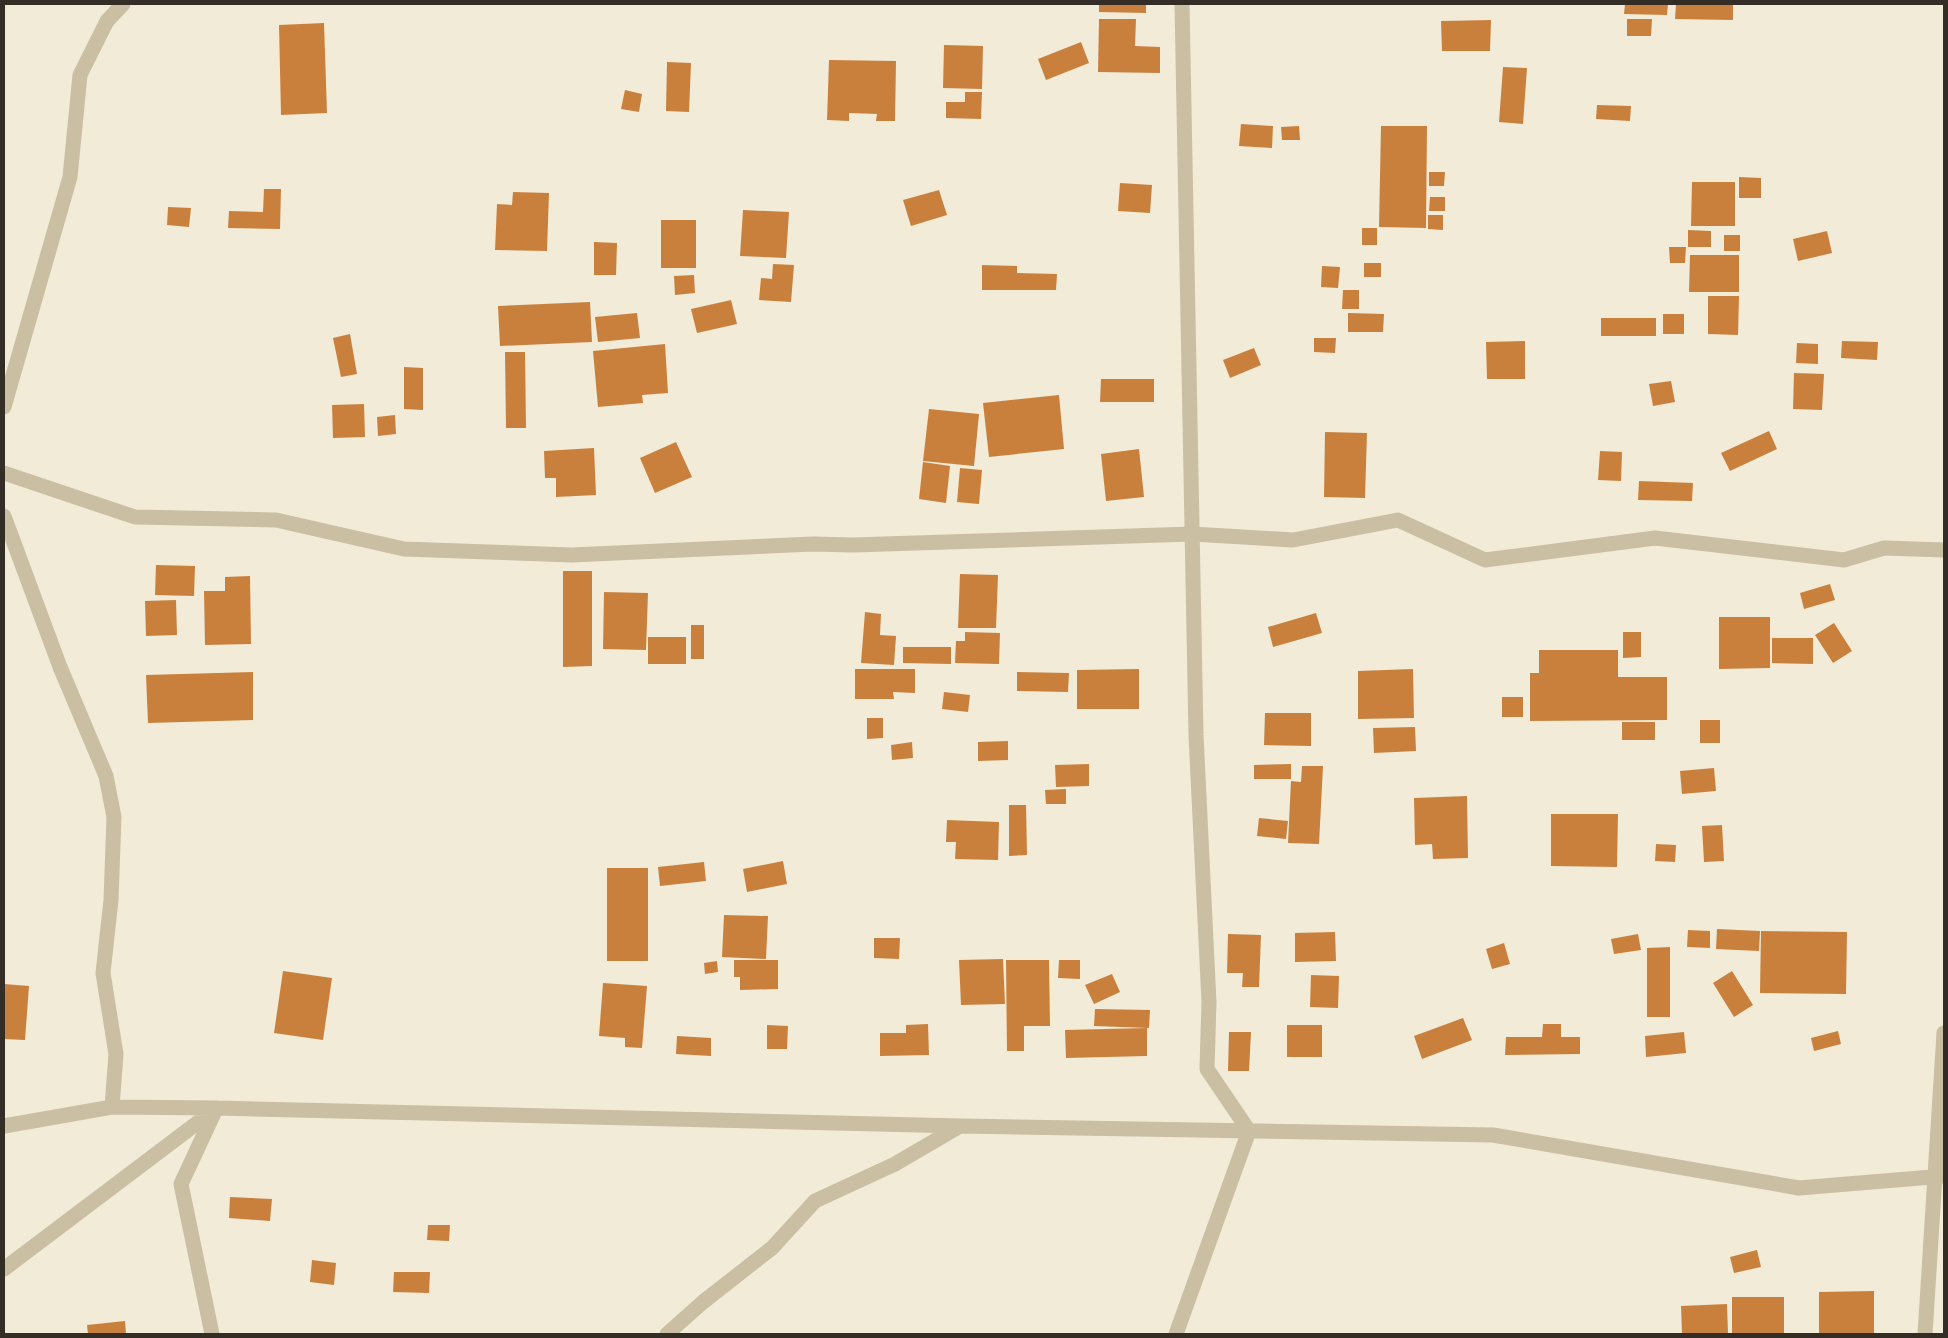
<svg xmlns="http://www.w3.org/2000/svg" width="1948" height="1338" font-family="Commissioner,sans-serif">
  <style>
    .building { fill: #ca803d }
    .lines { fill: none; stroke-linecap: round; stroke-linejoin: round }
    .street { stroke: #cabea3; stroke-width: 15 }
  </style>
  <rect width="100%" height="100%" fill="#f1ebd7"/>
  <!-- building -->
  <path class="building" d="M1099,4H1146V13L1099,12Z
    M1625,4H1668L1667,15L1624,14Z
    M1676,4H1733V20L1675,19Z
    M1099,19H1136L1135,46L1160,47V73L1098,72Z
    M1627,19H1652L1651,36H1627Z
    M1491,20L1490,51H1442L1441,21Z
    M324,23L327,113L281,115L279,25Z
    M1081,42L1089,63L1046,80L1038,59Z
    M944,45L983,46L982,89L943,88Z
    M829,60L896,61L895,121H876L877,114L849,113V121L827,120Z
    M667,62L691,63L689,112L666,111Z
    M1503,67L1527,68L1523,124L1499,122Z
    M625,90L642,94L639,112L621,109Z
    M965,92H982L981,119L946,118V102H965Z
    M1597,105L1631,106L1630,121L1596,119Z
    M1241,124L1273,126L1272,148L1239,146Z
    M1299,126L1300,140H1282L1281,127Z
    M1381,126H1427L1426,228L1379,227Z
    M1429,172H1445L1444,186H1429Z
    M1739,177L1761,178V198H1739Z
    M1692,182H1735V226H1691Z
    M1120,183L1152,185L1150,213L1118,211Z
    M264,189H281L280,229L228,228L229,211L263,212Z
    M939,190L947,215L911,226L903,200Z
    M513,192L549,193L547,251L495,250L497,204L512,205Z
    M1430,197H1445V211H1429Z
    M168,207L191,208L189,227L167,225Z
    M743,210L789,212L786,258L740,256Z
    M1428,215H1443V230L1428,229Z
    M661,220H696V268H661Z
    M1362,228H1377V245H1362Z
    M1688,230L1711,231V247H1688Z
    M1827,231L1832,253L1798,261L1793,239Z
    M1724,235H1740V251H1724Z
    M594,242L617,243L616,275H594Z
    M1669,247H1686L1685,263H1670Z
    M1690,255H1739V292H1689Z
    M1364,263H1381V277H1364Z
    M773,264L794,265L791,302L759,300L761,278L772,279Z
    M982,265L1017,266V273L1057,274L1056,290H982Z
    M1322,266L1340,267L1338,288L1321,287Z
    M694,275L695,293L675,295L674,276Z
    M1343,290H1359V309H1342Z
    M1708,296H1739L1738,335L1708,334Z
    M731,300L737,324L697,333L691,309Z
    M590,302L592,342L500,346L498,306Z
    M637,313L640,338L598,342L595,317Z
    M1348,313L1384,314L1383,332H1348Z
    M1663,314H1684V334H1663Z
    M1601,318H1656V336H1601Z
    M350,334L357,374L341,377L333,338Z
    M1314,338H1336L1335,353L1314,352Z
    M1525,341V379H1487L1486,342Z
    M1842,341L1878,342L1877,360L1841,358Z
    M1797,343L1818,344V364L1796,363Z
    M665,344L668,393L642,395L643,403L598,407L593,351Z
    M1254,348L1261,365L1230,378L1223,360Z
    M505,352H525L526,428H506Z
    M404,367L423,368V410L404,409Z
    M1794,373L1824,374L1822,410L1793,409Z
    M1101,379H1154V402H1100Z
    M1671,381L1675,402L1653,406L1649,384Z
    M1059,395L1064,449L989,457L983,403Z
    M364,404L365,437L333,438L332,405Z
    M929,409L979,414L974,466L923,461Z
    M395,415L396,434L378,436L377,417Z
    M1769,431L1777,449L1730,471L1721,453Z
    M1325,432L1367,433L1365,498L1324,497Z
    M676,442L692,477L655,493L640,458Z
    M594,448L596,495L556,497V478H545L544,451Z
    M1139,449L1144,497L1106,501L1101,454Z
    M1600,451L1622,452L1621,481L1598,480Z
    M923,462L950,466L946,503L919,499Z
    M960,468L982,470L979,504L957,502Z
    M1639,481L1693,483L1692,501L1638,500Z
    M156,565L195,566L194,596L155,595Z
    M563,571H592V666L563,667Z
    M960,574L998,575L996,628H958Z
    M250,576L251,644L205,645L204,591H225V577Z
    M1830,584L1835,600L1804,609L1800,593Z
    M604,592L648,593L646,650L603,649Z
    M176,600L177,635L146,636L145,601Z
    M865,612L881,614L880,635L896,636L894,665L861,663Z
    M1316,613L1322,633L1273,647L1268,627Z
    M1719,617H1770V668L1719,669Z
    M1834,623L1852,651L1833,663L1815,635Z
    M691,625H704V659H691Z
    M965,632L1000,633L999,664L955,663L956,641H965Z
    M1623,632H1641V657L1623,658Z
    M648,637H686V664H648Z
    M1772,638H1813V664L1772,663Z
    M903,647H951V664L903,663Z
    M1539,650H1618V677H1667V720L1530,721V673H1539Z
    M855,669H915V693L893,692L894,699H855Z
    M1139,669V709H1077V670Z
    M1413,669L1414,718L1358,719V671Z
    M253,672V720L148,723L146,675Z
    M1017,672L1069,673L1068,692L1017,691Z
    M944,692L970,695L968,712L942,709Z
    M1502,697H1523V717H1502Z
    M1265,713H1311V746L1264,745Z
    M867,718H883V738L867,739Z
    M1700,720H1720V743H1700Z
    M1622,722H1655V740H1622Z
    M1415,727L1416,751L1374,753L1373,728Z
    M1008,741V760L978,761V742Z
    M912,742L913,758L892,760L891,745Z
    M1089,764V786L1056,787L1055,765Z
    M1291,764V779H1254V765Z
    M1302,766H1323L1319,844L1288,843L1291,781L1301,782Z
    M1714,768L1716,791L1682,794L1680,771Z
    M1066,789V804H1046L1045,790Z
    M1467,796L1468,858L1433,859L1432,844L1415,845L1414,798Z
    M1009,805H1026L1027,855L1009,856Z
    M1551,814H1618L1617,867L1551,866Z
    M1259,818L1288,821L1286,839L1257,836Z
    M947,820L999,822L998,860L955,859L956,842H946Z
    M1722,825L1724,861L1704,862L1702,826Z
    M1656,844L1676,845L1675,862L1655,861Z
    M783,861L787,884L747,892L743,869Z
    M704,862L706,881L660,886L658,867Z
    M607,868H648V961H607Z
    M724,915L768,916L766,959L722,957Z
    M1717,929L1760,931L1759,951L1716,949Z
    M1688,930L1710,931V948L1687,947Z
    M1761,931L1847,932L1846,994L1760,993Z
    M1335,932L1336,961L1295,962V933Z
    M1228,934L1261,935L1259,987H1242L1243,973H1227Z
    M1638,934L1641,950L1614,954L1611,939Z
    M874,938H900L899,959L874,958Z
    M1504,943L1510,964L1492,969L1486,949Z
    M1670,947V1017H1647V948Z
    M1003,959L1005,1004L961,1005L959,960Z
    M734,960H778V989L740,990V977H734Z
    M1006,960H1049L1050,1026H1024V1051H1007Z
    M1059,960H1080V979L1058,978Z
    M717,961L718,972L705,974L704,963Z
    M283,971L332,978L323,1040L274,1033Z
    M1732,971L1753,1005L1734,1017L1713,983Z
    M1112,974L1120,992L1094,1004L1085,985Z
    M1311,975L1339,976L1338,1008L1310,1007Z
    M603,983L647,986L642,1048L625,1047V1038L599,1036Z
    M4,984L29,986L25,1040L4,1039Z
    M1095,1009L1150,1010L1149,1028L1094,1026Z
    M1463,1018L1472,1040L1422,1059L1414,1036Z
    M928,1024L929,1055L880,1056V1033H906V1025Z
    M1543,1024H1561V1037H1580V1054L1505,1055L1506,1037H1542Z
    M767,1025L788,1026L787,1049H767Z
    M1287,1025H1322V1057H1287Z
    M1147,1028V1056L1066,1058L1065,1030Z
    M1838,1031L1841,1044L1814,1051L1811,1038Z
    M1229,1032H1251L1249,1071H1228Z
    M1684,1032L1686,1053L1646,1057L1645,1036Z
    M677,1036L711,1038V1056L676,1054Z
    M230,1197L272,1199L270,1221L229,1218Z
    M428,1225H450L449,1241L427,1240Z
    M1757,1250L1761,1267L1734,1273L1730,1257Z
    M312,1260L336,1263L334,1285L310,1282Z
    M394,1272H430L429,1293L393,1292Z
    M1874,1291V1334H1819V1292Z
    M1732,1297H1784V1334H1732Z
    M1727,1304L1728,1334H1682L1681,1306Z
    M125,1321L126,1334H88L87,1325Z"/>
  <g class="lines">
    <!-- street -->
    <path class="street" d="M4,407L70,177L80,75L107,21L123,4
      M4,473L135,517L276,520L404,549L572,555L813,544L853,545L1192,534L1293,540L1398,520L1485,560L1655,538L1844,560L1884,548L1944,550
      M4,516L60,667L106,776L114,817L111,900L103,973L116,1054L112,1107
      M4,1126L112,1107L217,1108L961,1126L1493,1135L1799,1188L1944,1176
      M4,1269L217,1108
      M212,1334L181,1184L215,1111
      M667,1334L703,1302L772,1248L815,1201L895,1164L960,1126
      M1176,1334L1249,1131L1207,1069L1209,1002L1196,735L1182,4
      M1925,1334L1944,1033"/>
  </g>
  <!-- border -->
  <rect width="1948" height="1338" fill="none" stroke="#342d25" stroke-width="10"/>
</svg>
